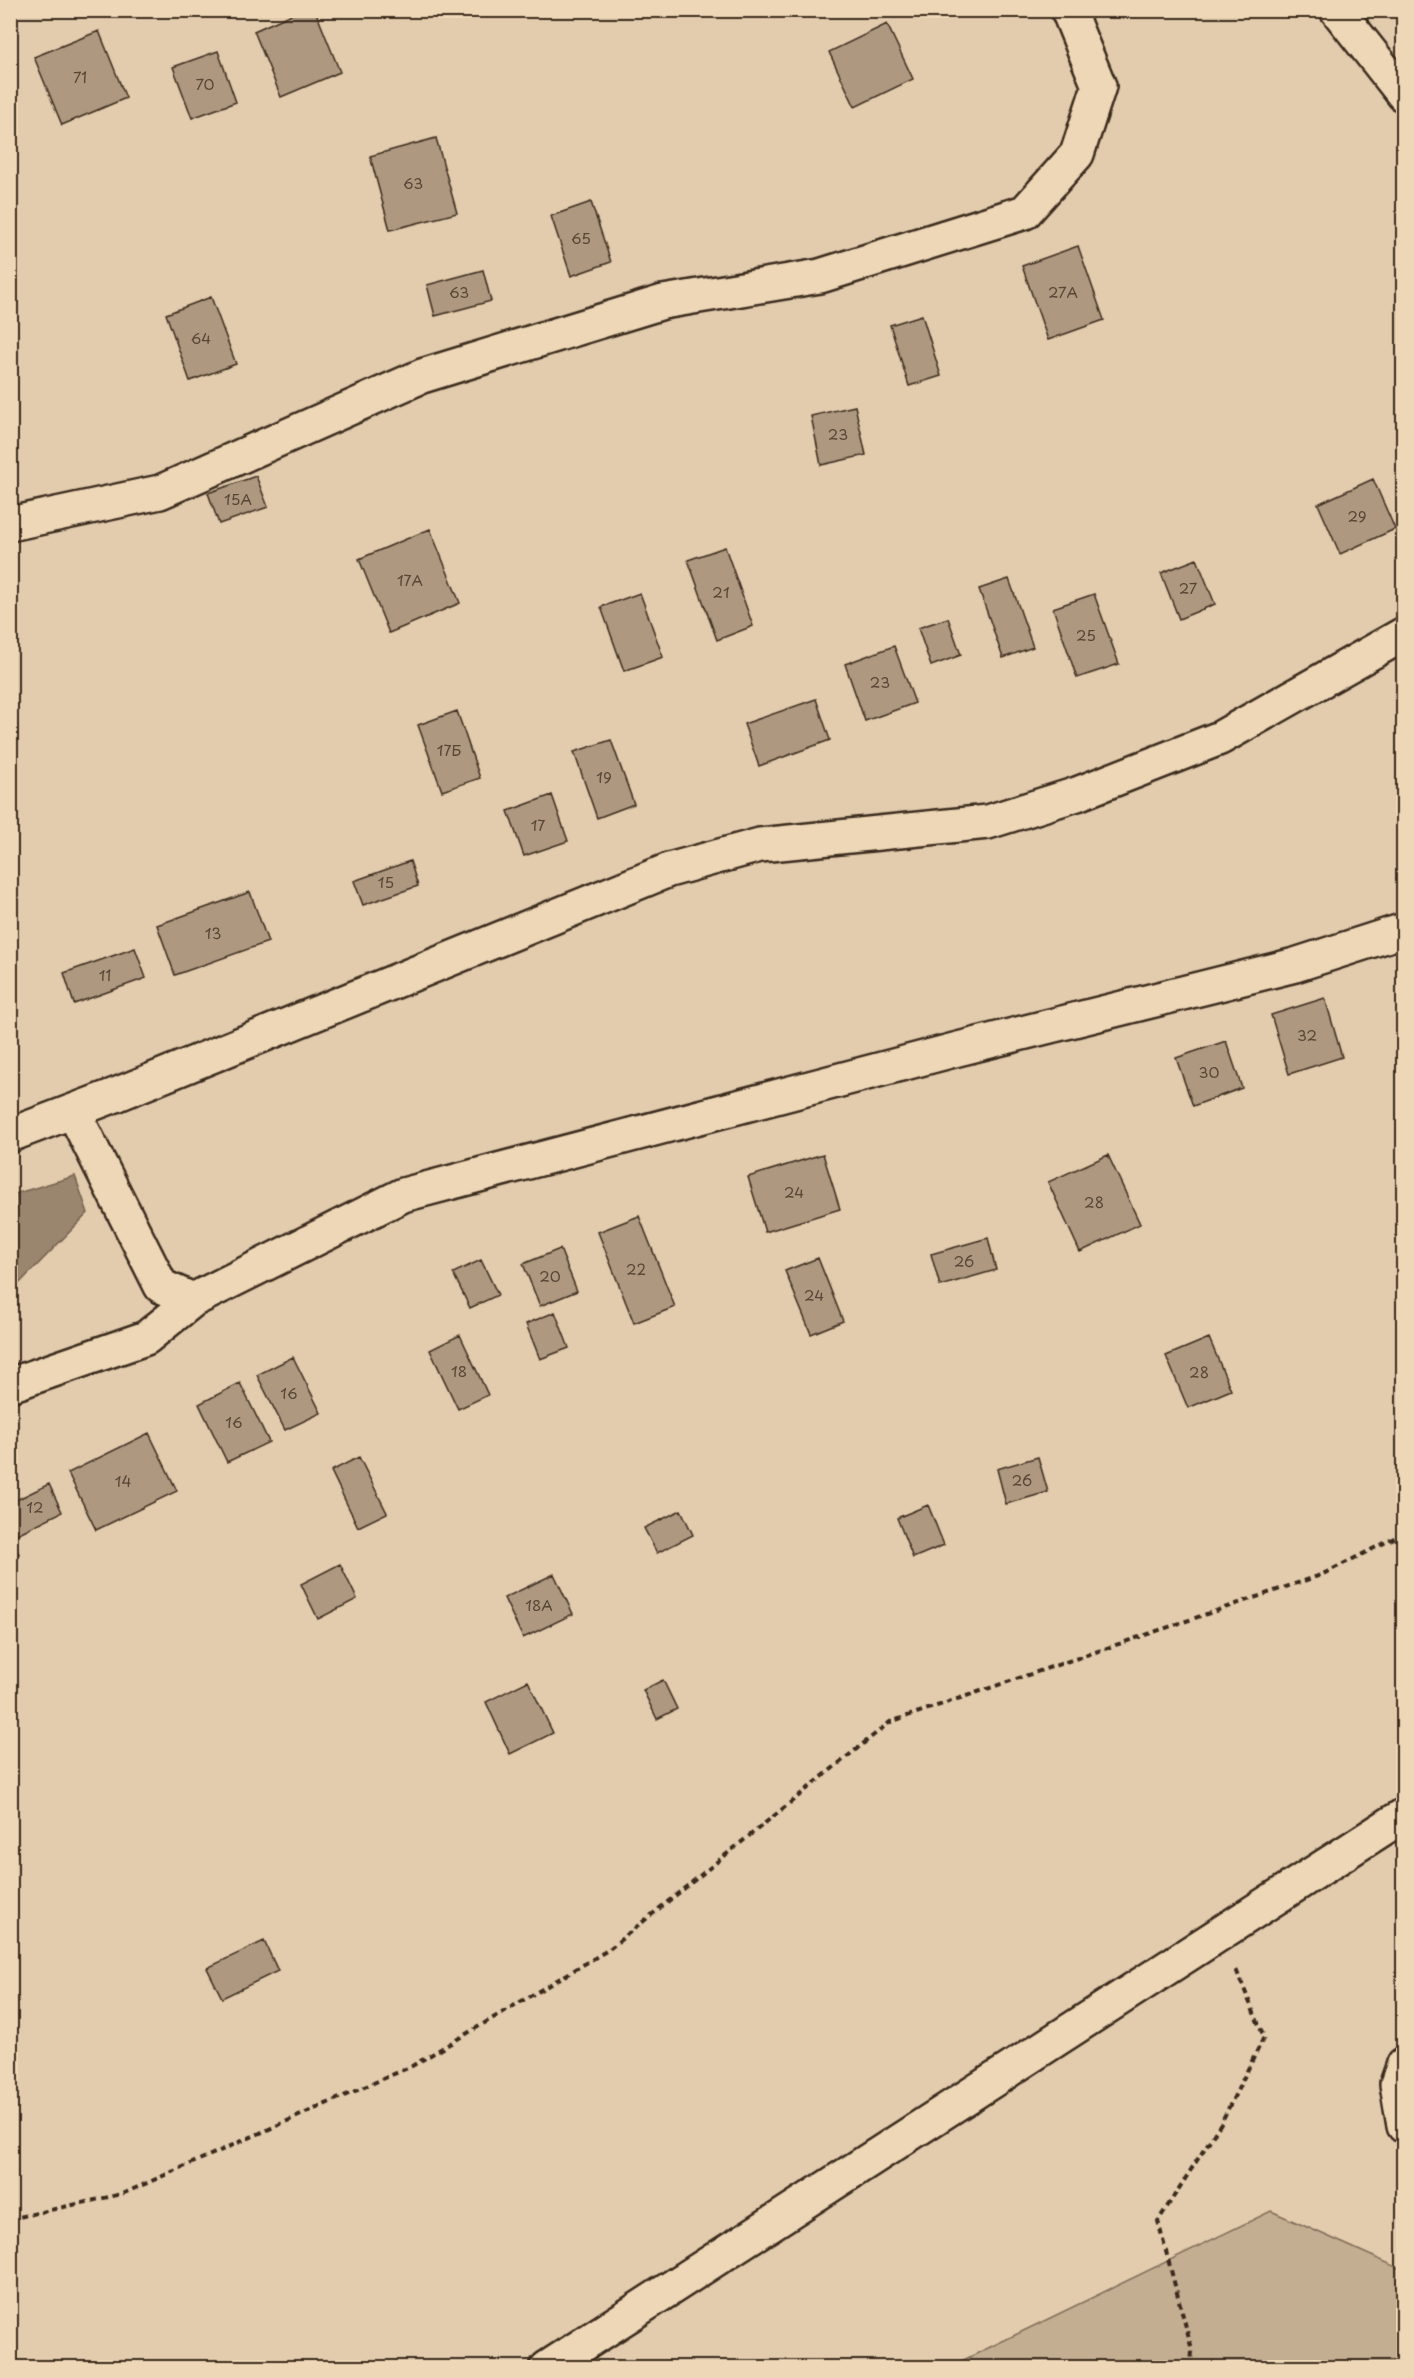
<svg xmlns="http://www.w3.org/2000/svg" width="1414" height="2378" font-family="'Playpen Sans',sans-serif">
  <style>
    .green { fill: #c3ae92; stroke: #7f6c58; stroke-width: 1.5 }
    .water { fill: #9a866e; stroke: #74614e; stroke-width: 1.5 }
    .building { fill: #ae9980; stroke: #3b2a1e; stroke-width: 1.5 }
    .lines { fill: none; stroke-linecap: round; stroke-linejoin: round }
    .minor-casing { stroke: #3b2a1e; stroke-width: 38 }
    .path { stroke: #3b2a1e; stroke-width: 4; stroke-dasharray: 6 4.5; stroke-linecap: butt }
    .minor { stroke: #edd7b6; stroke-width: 33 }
    .labels { text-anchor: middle; stroke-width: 4.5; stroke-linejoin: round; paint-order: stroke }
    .number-label { font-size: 15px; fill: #584636 }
  </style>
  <rect width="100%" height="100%" fill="#e2ccad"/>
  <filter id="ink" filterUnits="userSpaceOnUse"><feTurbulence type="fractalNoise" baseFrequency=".0167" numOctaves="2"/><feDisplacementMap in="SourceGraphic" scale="12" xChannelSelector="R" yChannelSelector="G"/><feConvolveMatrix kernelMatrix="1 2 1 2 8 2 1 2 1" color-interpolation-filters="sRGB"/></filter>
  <g filter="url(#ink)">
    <!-- green -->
    <path class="green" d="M1271,2211L1403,2270V2367H949Z"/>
    <!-- water -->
    <path class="water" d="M75,1176L88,1213L11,1292V1195Z"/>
    <!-- building -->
    <path class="building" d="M301,10H315L340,72L281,97L254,31Z
      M887,24L913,79L855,107L829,52Z
      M99,31L126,98L62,125L34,57Z
      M218,51L236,102L192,118L173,67Z
      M436,138L457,213L390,230L370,156Z
      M591,202L611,262L571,276L551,216Z
      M10,231L16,244L10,246Z
      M1078,246L1104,320L1048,340L1022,266Z
      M483,270L491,301L435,316L427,285Z
      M211,297L236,364L190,381L166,314Z
      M922,315L941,376L909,386L890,325Z
      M855,406L866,455L821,465L811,416Z
      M256,476L268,507L219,524L208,493Z
      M1373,479L1395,529L1340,554L1318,504Z
      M430,529L460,603L389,633L359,559Z
      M725,547L753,626L717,640L688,560Z
      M1197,559L1215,604L1179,619L1161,573Z
      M1009,579L1033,647L1003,658L979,589Z
      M640,593L663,657L624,671L601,607Z
      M1094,594L1119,664L1077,678L1053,608Z
      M948,618L961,655L931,666L918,628Z
      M894,646L915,703L865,721L845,664Z
      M816,699L830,740L759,766L744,724Z
      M457,711L480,778L442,791L418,725Z
      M611,740L634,804L597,818L574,752Z
      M552,795L568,841L524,856L508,811Z
      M410,861L418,886L363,905L354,881Z
      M250,892L268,942L175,975L157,925Z
      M135,948L146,978L74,1004L64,973Z
      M1325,998L1342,1057L1289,1074L1271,1015Z
      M1226,1041L1242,1088L1193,1106L1176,1058Z
      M823,1154L840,1209L765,1232L748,1177Z
      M1108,1155L1140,1224L1080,1252L1048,1182Z
      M639,1216L675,1307L634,1323L598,1232Z
      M988,1238L996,1270L940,1286L931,1254Z
      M560,1249L577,1291L540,1306L523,1264Z
      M818,1258L843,1321L811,1334L785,1271Z
      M481,1260L498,1295L470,1308L453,1273Z
      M555,1312L569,1348L540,1359L526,1324Z
      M460,1335L488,1395L458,1409L430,1350Z
      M1209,1338L1231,1390L1188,1408L1166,1356Z
      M293,1357L321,1413L285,1430L257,1375Z
      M240,1383L269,1442L227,1462L199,1404Z
      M149,1433L177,1491L96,1530L68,1473Z
      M359,1457L387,1513L358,1527L331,1471Z
      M1038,1457L1048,1492L1006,1504L997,1469Z
      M49,1484L62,1512L11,1537L10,1503Z
      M928,1505L944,1545L913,1558L897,1518Z
      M681,1510L693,1535L657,1553L644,1528Z
      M10,1537L19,1554L10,1559Z
      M340,1564L357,1599L318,1619L301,1584Z
      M554,1574L573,1614L523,1638L504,1598Z
      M663,1680L677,1709L657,1719L643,1690Z
      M528,1681L553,1733L510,1754L486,1702Z
      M264,1941L278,1971L222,1998L207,1968Z"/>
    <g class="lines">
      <defs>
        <path id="minor" d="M1337,10L1404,95
          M10,524L160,492L422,376L663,302L820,276L1025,212L1077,154L1099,86L1068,10
          M73,1111L161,1286L193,1300L403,1195L958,1049L1295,965L1404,930
          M10,1135L118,1094L669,870L760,845L988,822L1077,794L1220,738L1404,634
          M10,1385L146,1338L193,1300
          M1404,2064L1397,2084L1404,2126
          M547,2368L1404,1815"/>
      </defs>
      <!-- minor casing -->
      <use href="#minor" class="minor-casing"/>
      <!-- path -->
      <path class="path" d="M10,2219L122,2194L412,2066L608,1950L890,1722L1321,1575L1404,1533
        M1191,2368L1192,2350L1158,2221L1221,2123L1264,2037L1235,1967"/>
      <!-- minor -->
      <use href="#minor" class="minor"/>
    </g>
  </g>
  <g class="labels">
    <!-- number labels -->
    <g class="number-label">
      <text x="80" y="83">71</text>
      <text x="205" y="90">70</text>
      <text x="413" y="189">63</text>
      <text x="581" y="244">65</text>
      <text x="459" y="298">63</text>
      <text x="1063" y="298">27А</text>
      <text x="201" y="344">64</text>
      <text x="838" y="440">23</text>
      <text x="238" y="505">15А</text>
      <text x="1357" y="522">29</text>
      <text x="410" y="586">17А</text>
      <text x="1188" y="594">27</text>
      <text x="721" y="598">21</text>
      <text x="1086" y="641">25</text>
      <text x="880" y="688">23</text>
      <text x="449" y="756">17Б</text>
      <text x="604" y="783">19</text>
      <text x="538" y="831">17</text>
      <text x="386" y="888">15</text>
      <text x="213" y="939">13</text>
      <text x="105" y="981">11</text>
      <text x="1307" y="1041">32</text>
      <text x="1209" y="1078">30</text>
      <text x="794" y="1198">24</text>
      <text x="1094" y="1208">28</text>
      <text x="964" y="1267">26</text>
      <text x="636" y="1275">22</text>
      <text x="550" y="1282">20</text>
      <text x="814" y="1301">24</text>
      <text x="459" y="1377">18</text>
      <text x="1199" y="1378">28</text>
      <text x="289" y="1399">16</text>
      <text x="234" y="1428">16</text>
      <text x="1022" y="1486">26</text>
      <text x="123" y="1487">14</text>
      <text x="35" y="1513">12</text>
      <text x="539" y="1611">18А</text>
    </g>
  </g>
  <!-- margin -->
  <rect width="1414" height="2378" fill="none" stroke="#edd7b6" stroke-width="36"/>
  <rect x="18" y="18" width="1378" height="2342" fill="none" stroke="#3b2a1e" stroke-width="2" filter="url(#ink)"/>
</svg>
